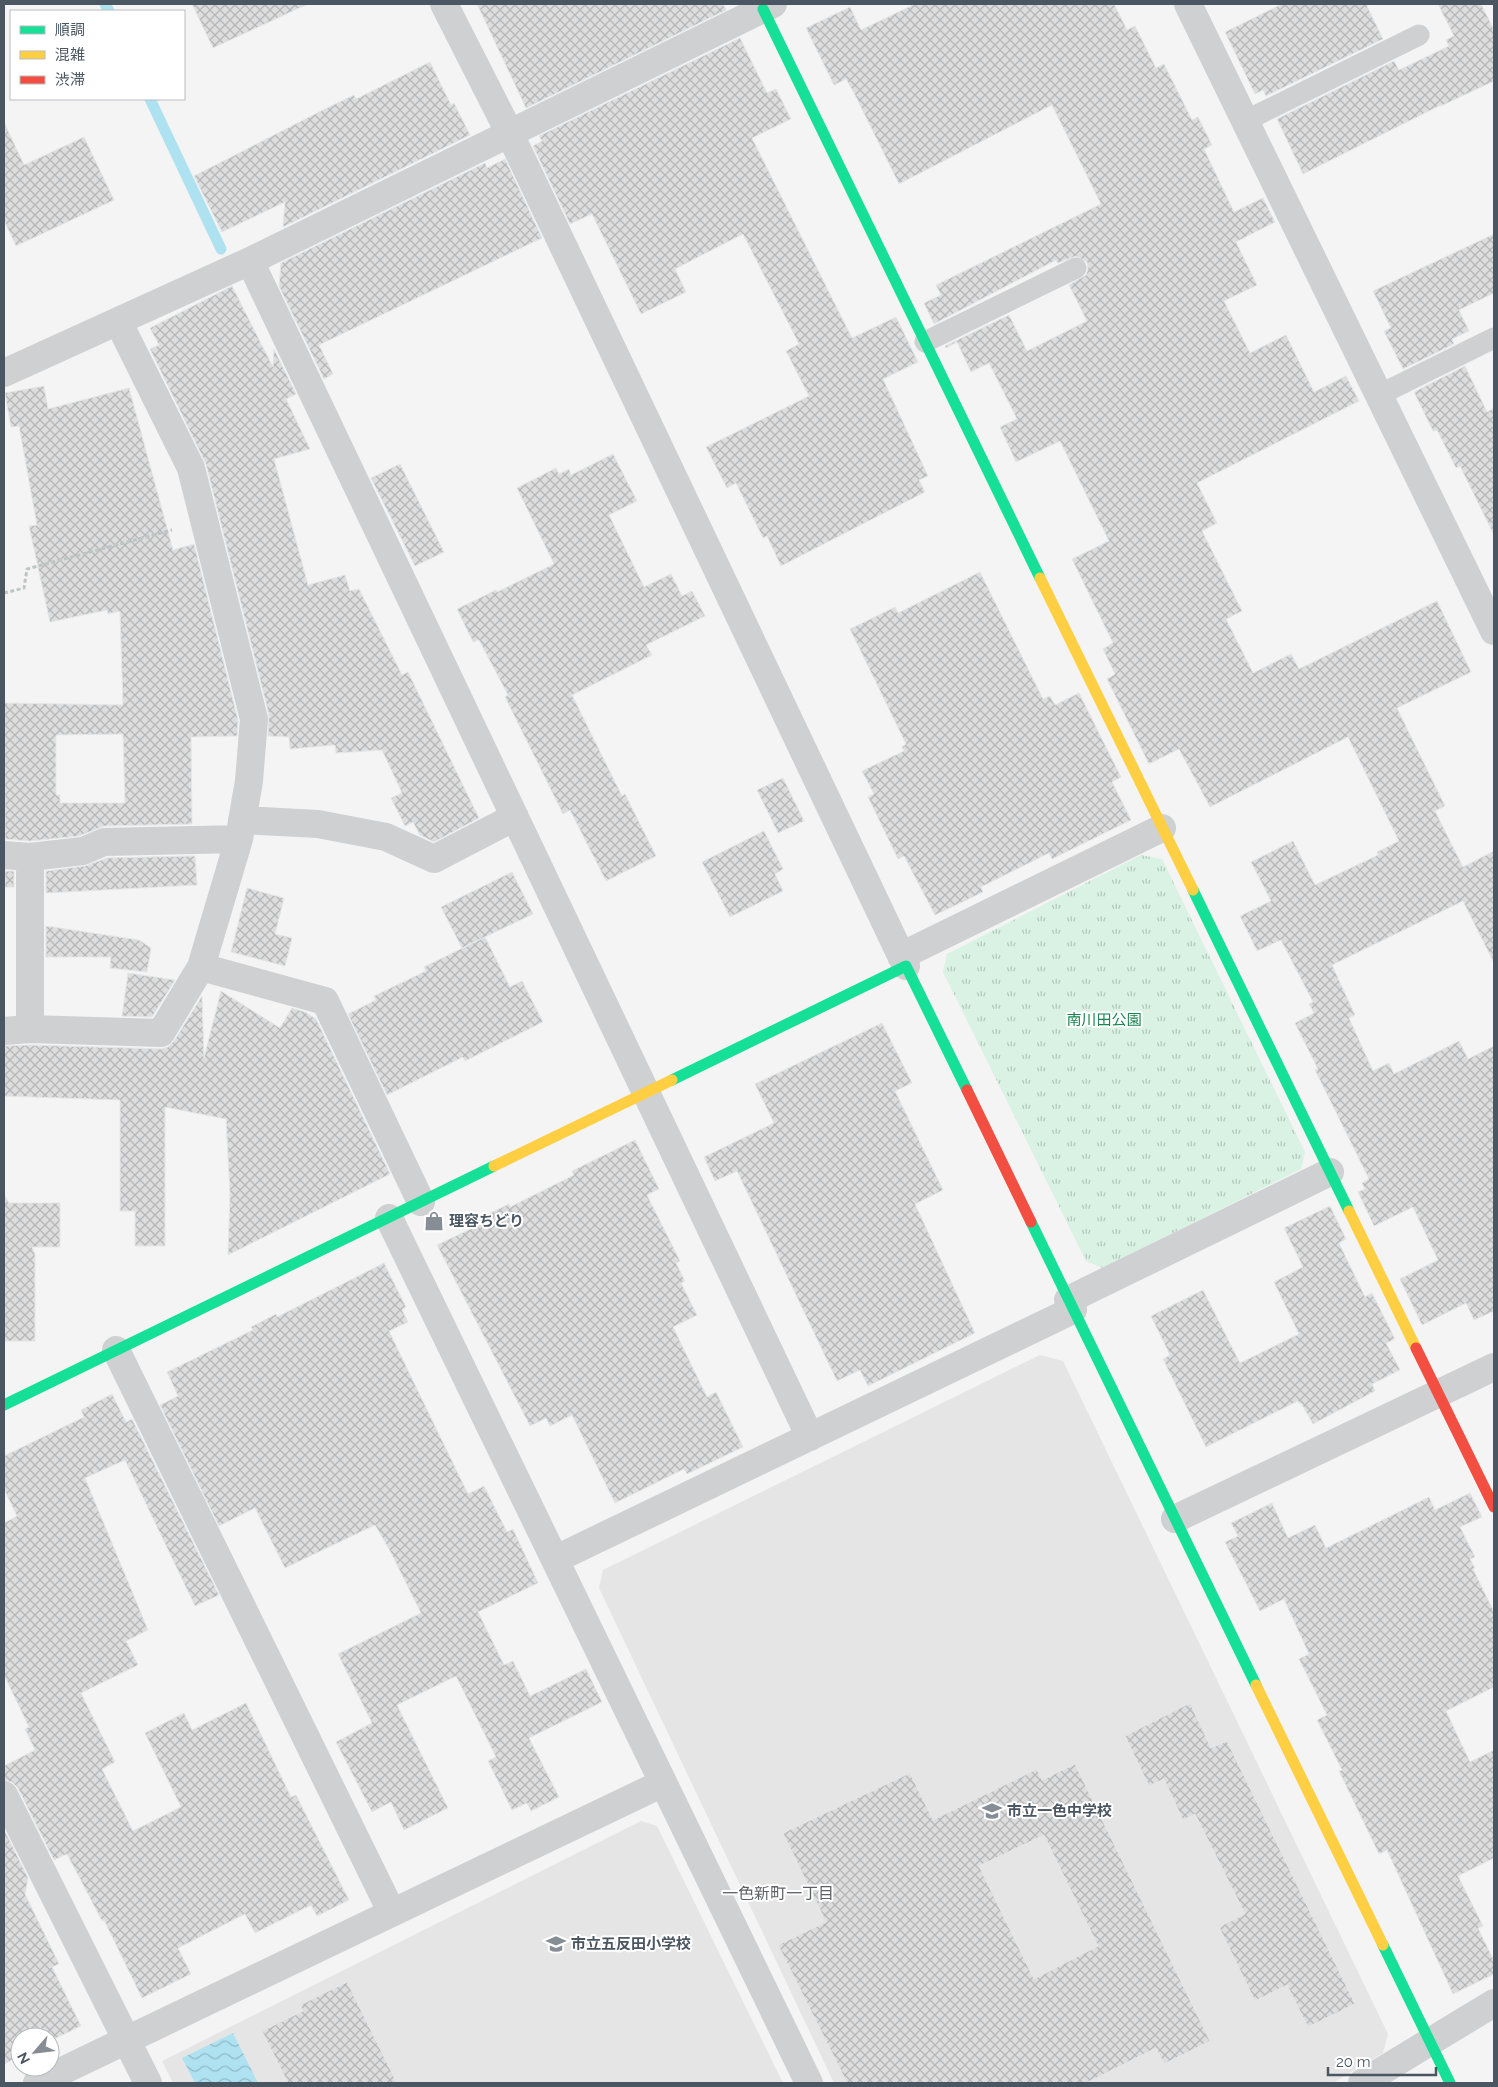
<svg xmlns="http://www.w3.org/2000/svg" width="1498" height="2087" font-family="Raleway,'Noto Sans JP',sans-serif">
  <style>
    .education { fill: #e6e5e6 }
    .park { fill: url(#park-tufts) }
    .water { fill: url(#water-waves) }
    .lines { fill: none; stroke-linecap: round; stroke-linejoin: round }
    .stream { stroke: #aee2f0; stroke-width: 11 }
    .building { fill: url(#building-cross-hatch); stroke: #e5e6e7; fill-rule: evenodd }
    .path { stroke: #bcc7c4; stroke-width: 3; stroke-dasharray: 4 2.5; stroke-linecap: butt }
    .lane { stroke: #ced0d2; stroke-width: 21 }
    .street { stroke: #ced0d2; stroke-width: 28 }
    .fast { stroke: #16e098; stroke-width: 11 }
    .slow { stroke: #ffcf43; stroke-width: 11 }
    .jam { stroke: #f24e42; stroke-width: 11 }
    .labels { text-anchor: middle; stroke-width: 4; stroke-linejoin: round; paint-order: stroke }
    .park-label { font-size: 15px; fill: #17864f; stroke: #fff }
    .poi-label { font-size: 15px; font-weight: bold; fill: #4a5661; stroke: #fff; text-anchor: start }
    .neighbourhood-label { font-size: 16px; fill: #5f6368; stroke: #fff }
  </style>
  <defs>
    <pattern id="park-tufts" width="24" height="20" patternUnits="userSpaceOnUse" patternTransform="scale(1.25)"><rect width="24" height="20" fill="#d9f2e3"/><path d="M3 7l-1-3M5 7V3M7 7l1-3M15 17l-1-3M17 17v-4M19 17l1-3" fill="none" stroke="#b2c7bb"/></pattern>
    <pattern id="water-waves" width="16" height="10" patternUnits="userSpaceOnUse" patternTransform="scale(1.25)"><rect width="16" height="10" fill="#aee2f0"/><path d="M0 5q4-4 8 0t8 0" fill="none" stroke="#90bac6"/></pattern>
    <pattern id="building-cross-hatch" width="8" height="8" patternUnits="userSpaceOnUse" patternTransform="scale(1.25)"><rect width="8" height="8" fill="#ddddde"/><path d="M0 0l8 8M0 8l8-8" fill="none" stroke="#b5b6b7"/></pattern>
  </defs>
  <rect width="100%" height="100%" fill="#f4f4f4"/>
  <!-- education -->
  <path class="education" d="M1040,1355L1063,1361L1388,2034L1383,2053L1333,2083H834L599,1588L603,1570Z
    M641,1821L657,1826L783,2083H173L162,2061Z"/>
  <!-- park -->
  <path class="park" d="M1141,855L1162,859L1305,1152L1301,1169L1103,1268L1086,1261L943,972L947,954Z"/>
  <!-- water -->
  <path class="water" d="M233,2033L258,2083H195L182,2058Z"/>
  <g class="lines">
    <!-- stream -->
    <path class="stream" d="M105,4L109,11
      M150,99L221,249"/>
  </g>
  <!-- building -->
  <path class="building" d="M192,4H308L213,48Z
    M477,4H723L726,10L526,108Z
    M915,4H1114L1127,30L1135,26L1156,68L1164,64L1192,120L1198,117L1212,145L1204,149L1234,212L1263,198L1275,222L1236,242L1257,285L1224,301L1250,353L1286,335L1314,392L1346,376L1359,401L1197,483L1217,523L1202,531L1242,611L1226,619L1253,673L1291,654L1299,669L1437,601L1471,672L1397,708L1445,806L1435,811L1463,867L1494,851V963L1463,901L1332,965L1355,1015L1349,1018L1373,1071L1389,1063L1394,1074L1459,1041L1468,1059L1494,1046V1311L1474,1320L1466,1303L1422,1325L1400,1279L1438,1260L1413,1207L1374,1226L1358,1192L1365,1189L1362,1183L1369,1179L1315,1070L1318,1069L1295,1023L1314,1013L1309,1004L1313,1002L1281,940L1257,951L1240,916L1271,901L1251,862L1293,841L1315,885L1378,855L1377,852L1399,841L1348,737L1210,807L1179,749L1149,764L1107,679L1115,674L1103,649L1113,643L1072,559L1109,541L1060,441L1016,462L1000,427L1017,419L989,363L971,372L957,342L946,348L945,346L1009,315L1027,351L1087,321L1069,285L1086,275L1088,269L1087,262L1076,256L1058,263L1056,260L934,324L924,303L941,295L936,285L1101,204L1052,105L899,184L854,93L846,79L834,85L806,28L850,7L861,30Z
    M1282,4H1366L1383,39L1266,96L1263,90L1255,94L1225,32Z
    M1438,4H1481L1494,30V81L1441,106V105L1303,174L1277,119L1394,61L1399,70L1449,46L1446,40L1454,36Z
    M740,38L767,93L776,89L791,119L752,138L852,338L896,317L918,362L883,379L928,476L919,480L925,492L781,566L767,536L763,538L736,483L727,488L706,447L809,396L786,351L799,344L743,234L675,269L686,292L641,314L592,214L570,224L533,146L542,141L539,136Z
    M430,62L451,105L454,103L470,135L283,227L285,202L222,232L194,176L321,111L354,95L356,99Z
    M4,122L24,165L84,137L114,200L16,246L4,220Z
    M505,159L542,238L319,345L333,374L324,379L279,286L281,263L485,163L487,168Z
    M1494,234V293L1459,310L1469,331L1452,339L1454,344L1403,369L1384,331L1391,328L1373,291Z
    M232,286L273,367L274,349L296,394L286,399L310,449L274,459L308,585L345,575L350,591L359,589L402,675L408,672L479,818L434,842L420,835L413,822L405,826L391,798L402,793L382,750L336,753L335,745L290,749L289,737L268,736L269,715L206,464L150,349L159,345L150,328Z
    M1465,366L1487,412L1494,408V535L1460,466L1456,468L1437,430L1433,431L1414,392Z
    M44,386L48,409L129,388L173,550L194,544L238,720L237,736L191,737L192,824L104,826L79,836L30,841L5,839L4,703L123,705L120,611L108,614L107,610L50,622L29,526L37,525L19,426L11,427L5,393ZM123,734L125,803H60V795H56V735Z
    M613,454L637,501L609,515L644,587L671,574L682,596L692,591L705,616L646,645L652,655L572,695L622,796L625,794L656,856L606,881L570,810L563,814L505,697L508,695L479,640L473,642L457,609L496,590L497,592L554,564L517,488L556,468L559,474L569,469L571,475Z
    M400,464L444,552L415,566L371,478Z
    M980,572L1043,699L1050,696L1055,705L1079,693L1121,777L1112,782L1131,820L1052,859L1049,853L981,887L983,892L935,915L904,856L898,859L868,797L874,794L862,771L904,751L902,747L906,744L850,629L895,607L898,613Z
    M783,778L804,821L778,833L757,790Z
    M764,831L783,869L775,874L783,891L730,917L702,862Z
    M195,856L197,885L46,893V871L85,866L107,858Z
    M5,871H14V887H5Z
    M512,872L533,914L462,948L441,907Z
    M247,888L284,898L275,934L292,938L285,966L231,952Z
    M46,926L139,940L151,948L147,972L110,968L111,957H46Z
    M485,937L510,987L522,981L543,1022L465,1061L463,1057L387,1095L348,1014L376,1000L374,996L426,971L424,967Z
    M128,973L175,980L152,1017L122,1016Z
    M221,991L280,1028L292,1008L305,1012L316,1019L390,1174L228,1255L230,1194L226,1119L165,1107V1246H135V1211H120V1100L4,1096V1046L30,1045L161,1049L168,1047L174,1041L202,996L204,1058Z
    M882,1023L912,1083L895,1091L943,1190L915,1204L975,1333L868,1386L860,1370L837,1381L737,1171L715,1181L704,1157L774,1123L755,1084Z
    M635,1140L659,1189L647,1195L680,1261L676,1263L685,1281L681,1283L697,1315L673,1327L707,1397L716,1392L743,1447L687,1474L684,1469L615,1503L572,1415L550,1426L546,1418L530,1426L437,1245L481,1224L478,1219L509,1204L510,1207L574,1175L572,1171Z
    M4,1194L9,1203H60V1247H32L35,1254V1341H4Z
    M1330,1206L1346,1239L1339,1243L1365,1297L1372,1293L1395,1339L1386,1343L1400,1370L1372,1384L1375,1391L1313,1424L1301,1403L1299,1404L1298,1401L1206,1447L1163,1359L1170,1355L1151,1316L1203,1290L1240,1363L1299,1334L1274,1282L1303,1267L1284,1228Z
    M384,1263L406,1307L402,1310L408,1322L389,1331L432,1420L468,1494L484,1486L507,1532L513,1529L538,1583L478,1612L504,1665L513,1661L530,1696L586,1669L602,1702L529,1738L559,1797L531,1811L527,1803L512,1810L488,1761L496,1757L456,1676L397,1705L448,1808L404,1830L391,1802L372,1812L336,1742L372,1723L338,1654L421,1613L389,1549L375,1525L285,1568L255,1508L219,1526L160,1405L178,1396L167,1372L253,1330L251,1327L276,1314L277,1317Z
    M112,1394L126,1422L132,1419L219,1595L195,1606L125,1460L85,1478L148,1630L126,1641L138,1665L81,1693L115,1762L102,1769L133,1831L181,1807L145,1733L184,1713L192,1730L246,1703L291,1797L296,1795L349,1900L317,1916L311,1905L255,1933L245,1914L178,1948L191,1974L142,1998L104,1920L102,1921L67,1854L54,1860L18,1788L12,1782L4,1780V1766L35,1750L25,1729L29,1727L4,1675V1523L17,1516L4,1489V1456L84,1417L81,1410Z
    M1470,1493L1482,1517L1460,1527L1475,1557L1470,1559L1475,1568L1473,1569L1494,1612V1687L1446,1711L1470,1762L1494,1750V1858L1458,1876L1483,1926L1478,1928L1494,1961V1974L1453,1994L1387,1850L1379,1854L1339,1771L1342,1770L1317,1720L1327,1715L1299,1659L1309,1654L1284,1599L1260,1611L1225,1542L1238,1536L1231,1523L1272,1503L1288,1538L1315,1525L1326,1548L1429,1497L1435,1510Z
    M1190,1703L1211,1748L1227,1741L1355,2004L1308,2027L1287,1985L1255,2001L1219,1927L1245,1914L1195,1814L1183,1820L1164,1779L1149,1786L1125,1736Z
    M1075,1764L1210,2041L1164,2064L1156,2048L1086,2083H847L778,1945L826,1922L783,1833L910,1773L933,1820L1037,1769L1042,1780ZM1044,1835L1098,1946L1034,1979L979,1866Z
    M4,1829L28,1878L25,1894L59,1964L52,1967L81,2026L50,2041V2037H20V2056L4,2064Z
    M347,1982L397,2083H288L262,2031L303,2011L300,2005Z"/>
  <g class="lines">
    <!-- path -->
    <path class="path" d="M4,593L24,588L27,569L172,530"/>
    <!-- lane -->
    <path class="lane" d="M1245,121L1419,35
      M925,342L1076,268
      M1379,395L1494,338"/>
    <!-- street -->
    <path class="street" d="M444,4L509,132L906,966
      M1188,4L1494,631
      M250,261L810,1437
      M4,373L250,261L773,4
      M242,820L318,824L386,837L434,859L515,817
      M4,855L30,857L83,851L104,842L239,839
      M901,956L1162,828
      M201,967L325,1001L421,1202
      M30,1029V857
      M4,1031L30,1029L161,1033L201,967L239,839L249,781L254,719L191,468L118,321
      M389,1218L809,2083
      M1068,1300L1330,1172
      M116,1350L392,1913
      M1175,1519L1494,1367
      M556,1559L1073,1310
      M4,1795L148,2083
      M37,2083L663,1783
      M1362,2083L1494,2003"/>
    <!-- fast -->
    <path class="fast" d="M763,9L1040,578
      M1193,890L1349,1211
      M672,1080L906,966L967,1090
      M1031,1222L1256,1685
      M4,1405L494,1166
      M1383,1945L1450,2083"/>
    <!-- slow -->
    <path class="slow" d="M1040,578L1193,890
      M494,1166L672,1080
      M1349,1211L1416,1348
      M1256,1685L1383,1945"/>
    <!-- jam -->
    <path class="jam" d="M967,1090L1031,1222
      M1416,1348L1494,1507"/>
  </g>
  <!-- icons -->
  <defs>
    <symbol id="shop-bare" viewBox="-9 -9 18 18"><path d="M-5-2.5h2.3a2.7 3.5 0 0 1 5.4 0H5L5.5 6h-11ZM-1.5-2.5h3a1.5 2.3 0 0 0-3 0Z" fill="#868d94" stroke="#fff" stroke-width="2.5" paint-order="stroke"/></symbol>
    <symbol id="school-bare" viewBox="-9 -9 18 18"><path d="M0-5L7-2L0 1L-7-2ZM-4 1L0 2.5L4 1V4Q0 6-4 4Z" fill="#868d94" stroke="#fff" stroke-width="2.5" paint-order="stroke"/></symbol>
  </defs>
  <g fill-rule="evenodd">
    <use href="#shop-bare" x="420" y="1207" width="28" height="28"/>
    <use href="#school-bare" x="978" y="1797" width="28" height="28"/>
    <use href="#school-bare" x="542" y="1930" width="28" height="28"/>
  </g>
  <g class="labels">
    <!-- park labels -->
    <g class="park-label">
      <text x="1104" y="1025">南川田公園</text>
    </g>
    <!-- poi labels -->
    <g class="poi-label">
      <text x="449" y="1226">理容ちどり</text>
      <text x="1007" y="1816">市立一色中学校</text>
      <text x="571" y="1949">市立五反田小学校</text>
    </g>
    <!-- neighbourhood labels -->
    <g class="neighbourhood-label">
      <text x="778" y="1899">一色新町一丁目</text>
    </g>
  </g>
  <!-- border -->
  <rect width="1498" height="2087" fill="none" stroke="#4a5661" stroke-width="10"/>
  <!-- legend -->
  <rect x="10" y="10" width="175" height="90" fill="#ffffff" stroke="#b7bbc0"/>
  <rect x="20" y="26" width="25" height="8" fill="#16e098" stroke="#b7bbc0"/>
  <text x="55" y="35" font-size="15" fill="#4a5661">順調</text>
  <rect x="20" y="51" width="25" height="8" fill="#ffcf43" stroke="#b7bbc0"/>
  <text x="55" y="60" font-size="15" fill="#4a5661">混雑</text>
  <rect x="20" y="76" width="25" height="8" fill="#f24e42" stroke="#b7bbc0"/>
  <text x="55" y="85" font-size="15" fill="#4a5661">渋滞</text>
  <!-- north arrow -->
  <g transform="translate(35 2052) rotate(242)"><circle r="24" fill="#ffffff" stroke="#b7bbc0"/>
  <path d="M0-4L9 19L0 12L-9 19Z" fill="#868d94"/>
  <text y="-8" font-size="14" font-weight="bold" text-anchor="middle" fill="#4a5661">N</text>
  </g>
  <!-- scale -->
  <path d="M1328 2067v8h108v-8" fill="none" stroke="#4a5661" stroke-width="2.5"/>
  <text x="1336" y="2067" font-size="15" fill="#4a5661" stroke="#ffffff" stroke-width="4" paint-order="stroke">20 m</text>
</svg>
